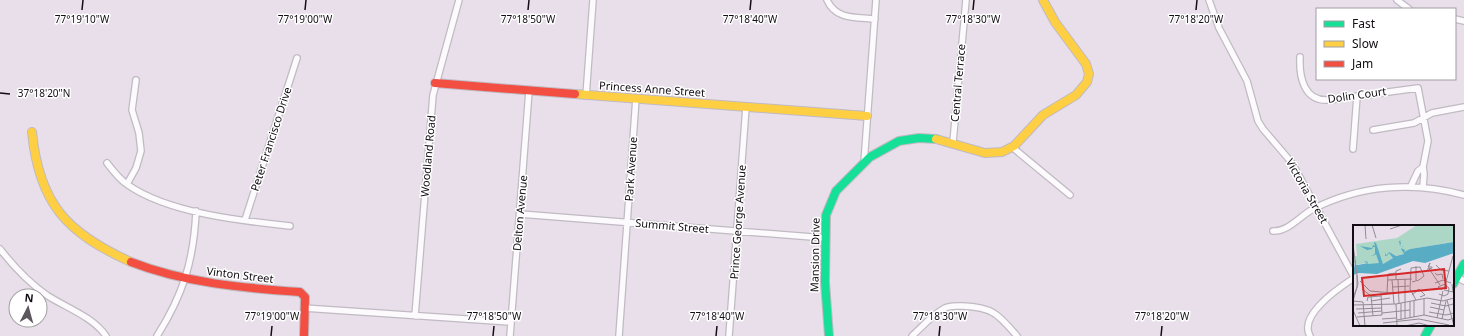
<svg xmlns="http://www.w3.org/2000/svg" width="1464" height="336" font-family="'Noto Sans',sans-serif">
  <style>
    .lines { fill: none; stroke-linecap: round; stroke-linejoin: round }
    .street-casing { stroke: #c0bac2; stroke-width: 8 }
    .fast-casing { stroke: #c0bac2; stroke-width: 10 }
    .slow-casing { stroke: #c0bac2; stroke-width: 10 }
    .jam-casing { stroke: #c0bac2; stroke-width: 10 }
    .street { stroke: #fcfafc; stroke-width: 5.5 }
    .fast { stroke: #16e098; stroke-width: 8 }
    .slow { stroke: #ffcf43; stroke-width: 8 }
    .jam { stroke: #f24e42; stroke-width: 8 }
    .ticks { fill: none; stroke: #120c13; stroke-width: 1.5 }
    .labels { text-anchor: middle; stroke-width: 3; stroke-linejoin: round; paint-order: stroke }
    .street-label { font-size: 11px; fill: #120c13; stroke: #fff }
    .inset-road { fill: none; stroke: #928b94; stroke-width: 1 }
    .view { fill: #d62828; fill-opacity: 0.15; stroke: #d62828; stroke-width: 2 }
    .inset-edge { fill: none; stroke: #120c13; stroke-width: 2 }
    .ticks-label { font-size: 10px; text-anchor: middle; fill: #120c13; stroke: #fff; stroke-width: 3; stroke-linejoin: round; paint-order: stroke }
  </style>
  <rect width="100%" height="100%" fill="#e8dfea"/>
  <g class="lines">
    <defs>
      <path id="street" d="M827,0C836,20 856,17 875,19
        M1209,0L1219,28L1247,81L1258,121L1263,129L1292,163L1354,277
        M1397,0L1409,9
        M1455,19L1464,21
        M1300,57C1299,77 1304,102 1329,100L1418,88L1428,141L1423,167
        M586,96L593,0
        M1373,130L1414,123L1432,113L1464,107
        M953,142L966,0
        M1012,147L1070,195
        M1353,149L1357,96
        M107,163C113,171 119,179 128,185C168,213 242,221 290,226
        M864,163L876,0
        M127,184L136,168L141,151L139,133L132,110L136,80
        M1411,186L1418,171L1423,167L1424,174L1423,187
        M520,214L825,238
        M245,220L297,58
        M1273,231C1288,232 1300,216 1313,209C1360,185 1413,181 1464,195
        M0,249C14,267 29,283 48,296C67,308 93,317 106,336
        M1453,275L1464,281
        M304,308L511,322
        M415,316L433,95L459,0
        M157,336C183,295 194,260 196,211
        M510,336L529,91
        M619,336L636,98
        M729,336L746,107
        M912,336C922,327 933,314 945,308C950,305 957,306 963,306C993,307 999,315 1017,336
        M1310,336C1298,315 1340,287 1354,278"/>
      <path id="fast" d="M1453,284L1464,264
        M829,336L825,282L826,215L836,191L870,157L899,141L919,138L936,139
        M1425,336L1431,325"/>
      <path id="slow" d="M575,94L867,116
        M32,132C39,204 67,233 131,262
        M936,139L985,153L1002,152L1014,146L1043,115L1076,95L1087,82L1089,74L1086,64L1055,22L1043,0"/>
      <path id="jam" d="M435,83L575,94
        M131,262C185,283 243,288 300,292L305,297L304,336"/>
    </defs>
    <!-- street casing -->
    <use href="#street" class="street-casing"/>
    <!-- fast casing -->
    <use href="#fast" class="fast-casing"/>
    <!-- slow casing -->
    <use href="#slow" class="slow-casing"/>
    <!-- jam casing -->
    <use href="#jam" class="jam-casing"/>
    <!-- street -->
    <use href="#street" class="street"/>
    <!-- fast -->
    <use href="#fast" class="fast"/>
    <!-- slow -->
    <use href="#slow" class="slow"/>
    <!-- jam -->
    <use href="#jam" class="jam"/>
  </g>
  <!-- ticks -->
  <path class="ticks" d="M82,10L83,0M305,10L306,0M528,10L529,0M750,10L751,0M973,10L974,0M1196,10L1197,0M0,93L10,94M271,336L272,326M493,336L494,326M716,336L717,326M939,336L940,326M1161,336L1162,326"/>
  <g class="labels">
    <!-- street labels -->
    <g class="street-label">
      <text transform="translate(958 83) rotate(-85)" y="4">Central Terrace</text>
      <text transform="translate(652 89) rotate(4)" y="4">Princess Anne Street</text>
      <text transform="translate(1357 95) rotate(-8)" y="4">Dolin Court</text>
      <text transform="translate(271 139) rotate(-72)" y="4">Peter Francisco Drive</text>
      <text transform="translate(428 156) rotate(-85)" y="4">Woodland Road</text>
      <text transform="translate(631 169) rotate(-86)" y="4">Park Avenue</text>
      <text transform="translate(1307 191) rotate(60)" y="4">Victoria Street</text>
      <text transform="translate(520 213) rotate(-85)" y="4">Delton Avenue</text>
      <text transform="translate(738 222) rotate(-86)" y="4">Prince George Avenue</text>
      <text transform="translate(672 226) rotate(5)" y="4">Summit Street</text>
      <text transform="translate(815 255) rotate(-89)" y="4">Mansion Drive</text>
      <text transform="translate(240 275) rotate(7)" y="4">Vinton Street</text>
    </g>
  </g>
  <!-- overview -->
  <g transform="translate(1353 225)">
    <rect width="101" height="101" fill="#e8dfea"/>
    <path d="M64,0H101V17L57,24L52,27L48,23L51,29L42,31L39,29L40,33L30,39L25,33L26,38L21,39L26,40L12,41L13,38L3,40L0,36V22L2,31H4L3,19L44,13Z" fill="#acd7c6"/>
    <path d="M50,15L47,16L48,18L47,21H50V22L48,23L52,25L51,27L57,24L101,17V28L72,38L60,36L24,49L6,48L0,50L2,37L0,36H3V40H5L15,38L12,37L11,36H9H11L15,37V38L14,39H15L26,38L23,29L22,30L18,31L22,29V22H20L19,24L14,25L7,21L19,23L20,20L22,21L21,17L23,18L30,39L40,33L36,28L34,31H32V27L33,31L36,27L35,21L36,27L43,31L51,29L48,24L50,21H47L46,16Z" fill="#58acc4"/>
    <path class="inset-road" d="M12,0L13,14M19,0L23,13M37,4L49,0M0,19L5,59L0,76M83,40L88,45L96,46M63,41V55M74,44H76L79,43V42H75L77,38L76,41V44L77,45L87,60M82,48L84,50L89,49L90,54M45,54L46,78M52,54V93M34,55L59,54M39,55L41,79M43,55V46L48,44M7,56L17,66L40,68M59,57L66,55L71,51L67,42L58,43L57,64L63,75M82,58L90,55L98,58M40,62L56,61M9,64L18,71L20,91M91,64L100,31M89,65L85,62L92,59M91,65L100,67L99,59M34,68L35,49L43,48M86,69L91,71L95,69L96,63L92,60M59,70L66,64L72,70L67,72M0,73L4,62V50M94,75L101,101M0,76L10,77L12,101M14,76L15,72L28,71M18,76L37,73M57,76V93M61,76V92M48,78V94M78,78L93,81L100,79M0,80L43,79M77,82L91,85M3,84L29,83M0,85L7,101M76,87L93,90L101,88M5,88L29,86M29,88L57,85M71,90V74M4,92L29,90L28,68M84,93L90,66M29,94L43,93M89,94L93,76M44,95L71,90L95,95L101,93M30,98L66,94L96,100M44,101L43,79L74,73L90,76L101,73M52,101L66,98L77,101"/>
    <path class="view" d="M91,44L93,63L11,71L9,53Z"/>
    <rect width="101" height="101" class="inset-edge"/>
  </g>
  <g class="ticks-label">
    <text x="82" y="23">77°19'10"W</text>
    <text x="305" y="23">77°19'00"W</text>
    <text x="528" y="23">77°18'50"W</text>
    <text x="750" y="23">77°18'40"W</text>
    <text x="973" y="23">77°18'30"W</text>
    <text x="1196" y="23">77°18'20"W</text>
    <text x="44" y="97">37°18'20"N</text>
    <text x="272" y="320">77°19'00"W</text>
    <text x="494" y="320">77°18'50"W</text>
    <text x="717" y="320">77°18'40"W</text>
    <text x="940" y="320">77°18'30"W</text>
    <text x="1162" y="320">77°18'20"W</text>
  </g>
  <!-- legend -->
  <rect x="1316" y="8" width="140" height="72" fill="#ffffff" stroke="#a09ea1"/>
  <rect x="1324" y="21" width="20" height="6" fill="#16e098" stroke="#a09ea1"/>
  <text x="1352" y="28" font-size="12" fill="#120c13">Fast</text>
  <rect x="1324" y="41" width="20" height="6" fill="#ffcf43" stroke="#a09ea1"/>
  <text x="1352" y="48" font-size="12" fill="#120c13">Slow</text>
  <rect x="1324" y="61" width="20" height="6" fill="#f24e42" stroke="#a09ea1"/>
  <text x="1352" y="68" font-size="12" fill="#120c13">Jam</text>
  <!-- north arrow -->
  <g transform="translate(28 308) rotate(6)"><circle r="19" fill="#ffffff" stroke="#a09ea1"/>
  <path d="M0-3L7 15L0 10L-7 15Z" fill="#5d565e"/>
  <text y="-6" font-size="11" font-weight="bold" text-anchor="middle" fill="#120c13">N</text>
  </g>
</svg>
